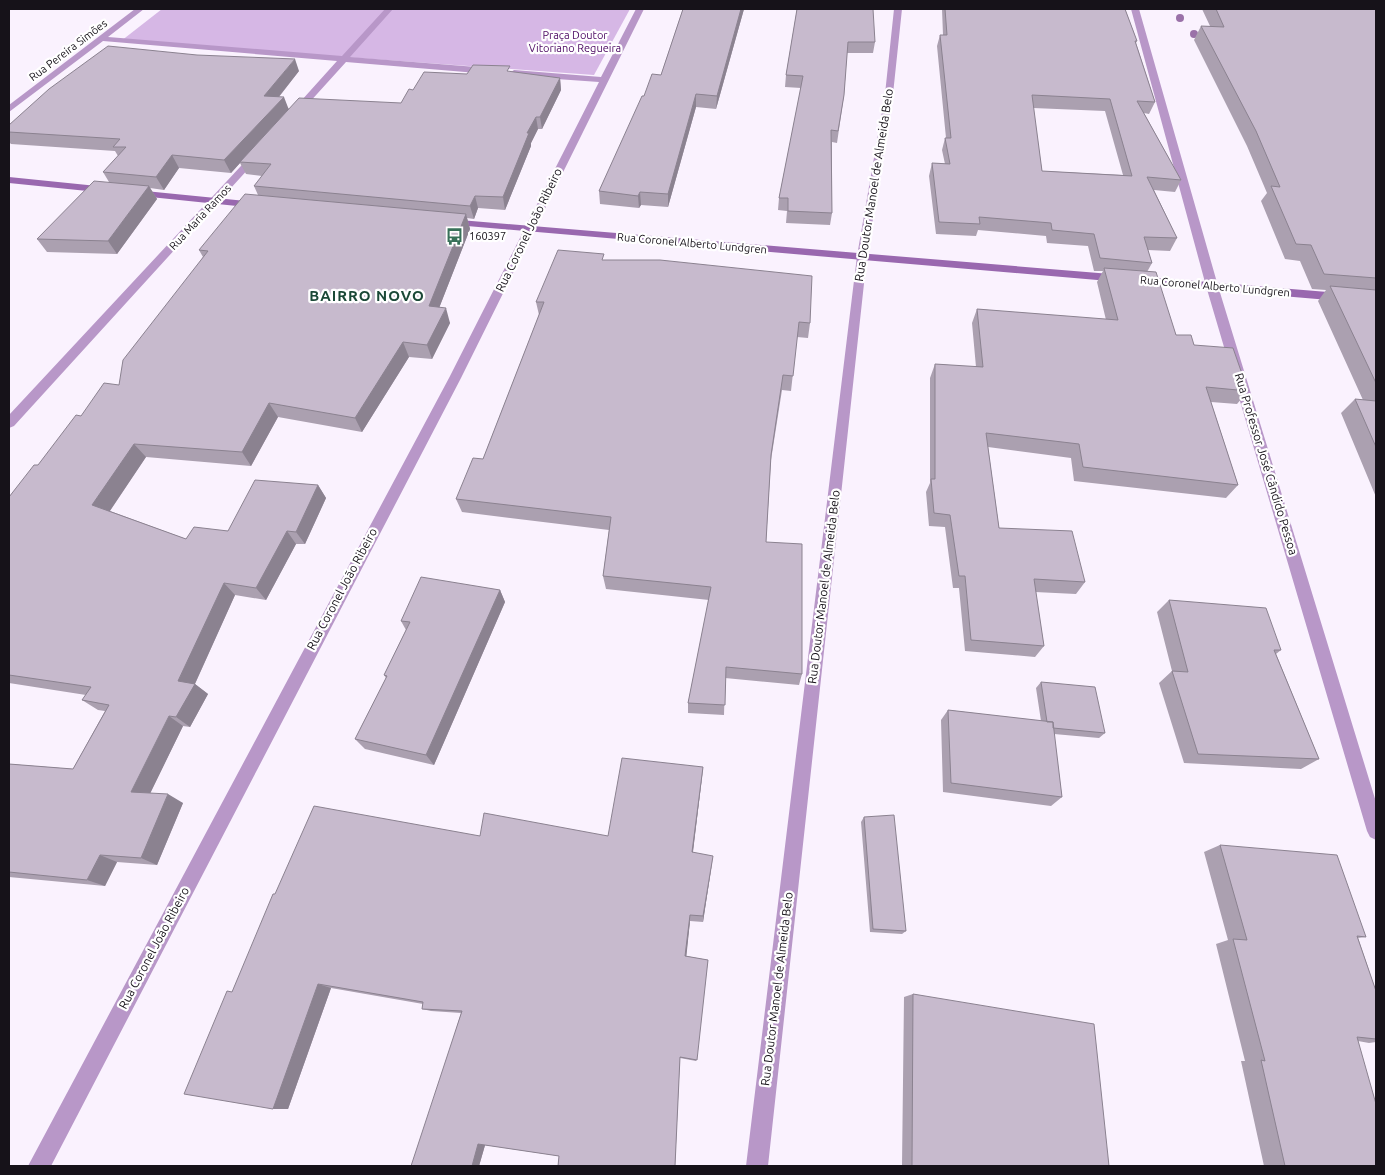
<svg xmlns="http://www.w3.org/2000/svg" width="1385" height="1175" font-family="Ubuntu,sans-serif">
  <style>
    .green { fill: #d6b7e5 }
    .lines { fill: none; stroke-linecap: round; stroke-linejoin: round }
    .street { fill: #b897c8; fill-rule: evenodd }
    .secondary { fill: #9968af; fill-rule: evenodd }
    .tree { fill: #9a71a8 }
    .wall { fill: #aba0b0; fill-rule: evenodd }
    .shaded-wall { fill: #8b8290 }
    .building { fill: #c7bacd; stroke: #8b8290; fill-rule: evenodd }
    .labels { text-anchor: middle; stroke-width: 4.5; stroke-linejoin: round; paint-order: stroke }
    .far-park-label { font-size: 11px; fill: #4b0862; stroke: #fff }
    .far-street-label { font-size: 11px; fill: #161219; stroke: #fff }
    .far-poi-label { font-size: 11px; fill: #161219; stroke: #fff; text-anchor: start }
    .street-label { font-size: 12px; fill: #161219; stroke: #fff }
    .far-district-label { font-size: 15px; font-weight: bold; letter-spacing: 1px; fill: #1b4937; stroke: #fff }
  </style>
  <rect width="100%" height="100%" fill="#faf2fe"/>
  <!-- green -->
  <path class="green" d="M162,9H630L594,75L121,41Z"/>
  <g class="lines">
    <!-- street -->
    <path class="street" d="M135,9H144L108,37L342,56L385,9H393L350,57L489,68L493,71L489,74L346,62L298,115H292V111L337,61L103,41L9,112V105Z
      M636,9H644L461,378L51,1166H28L449,378L599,82L514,76L510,73L514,70L601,77Z
      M894,9H902L893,94L867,256L768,1166H746L857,256L885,94Z
      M1131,9H1139L1218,286L1376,802V840L1370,837L1367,831L1206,286Z
      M257,151L262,154L260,156L14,426L9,428V415L254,152Z"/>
    <!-- secondary -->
    <path class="secondary" d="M9,177L107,187L112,190L107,193L9,183Z
      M135,190L256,202L261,205L256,208L131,195L130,193Z
      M448,219L1376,296V304L444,224L443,222Z"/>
  </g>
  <!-- trees -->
  <g class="tree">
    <circle cx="1180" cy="18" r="4"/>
    <circle cx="1194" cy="34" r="4"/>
  </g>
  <!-- wall -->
  <path class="wall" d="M683,9H744L716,109L696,107L668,207L641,205L639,208L600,204L599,191L644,96L661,75Z
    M797,9L875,42L873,53H847L844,95L837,143L832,142V213L830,225L786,223L787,211L778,210L779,198L801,88L785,87L786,75Z
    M942,9H1125L1137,41L1136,43L1155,102L1149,114L1144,113L1181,180L1175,192L1154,190L1177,238L1170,251L1148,250L1152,263L1147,272L1176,335L1194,345L1248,391L1237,404L1211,402L1238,485L1226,498L1074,481L1071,458L988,447L999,528L1085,582L1076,594L1035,592L1044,646L1035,657L965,651L959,588H953L945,527L929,526L926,492L930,483V378L935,364L976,367L972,323L977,309L1106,320L1097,282L1103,271H1094L1088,246L1047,243L1046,236L978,230L976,236L936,234L929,176L932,163L945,164L942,150L945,138H946L937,46L940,35H943ZM1033,108L1105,111L1123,175L1042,171Z
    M1202,9H1376V497L1341,413L1355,399L1363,400L1318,301L1326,290L1312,289L1300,261L1285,259L1261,201L1267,193L1247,146L1194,40L1201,26H1210Z
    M299,71L279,97L289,109L401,103L413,90L467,74L511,72L560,78L561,90L542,129H538L531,143V146L505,210L478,208L474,219L467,218L470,229L439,308L450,323L432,359L409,357L362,432L278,417L251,466L146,457L110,511L186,539L228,531L318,485L326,498L305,544H296L266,600L235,595L195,684L208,694L190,727L183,726L150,793L183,803L157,865L117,862L105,886L9,877V764L73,769L105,711L98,710L82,700L86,695L9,683V497L38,465L81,416L119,385L203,257L199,250L258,195L254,186L262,176L246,174L240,163L231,173L179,168L164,190L150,188L157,199L117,254L47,252L37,239L109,182L103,172L118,156L115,151L11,144L9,142V125Z
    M604,260L810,323L808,338L797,337L791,391L782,390L771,460L766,542L802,674L799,685L725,678L724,715L688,713V703L709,600L606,589L603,576L609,530L462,512L456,499L483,459L539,315L536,302Z
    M500,590L505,602L434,765L365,749L355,739L386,678L384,675L406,630L401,621Z
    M1169,600L1281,650L1276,654L1319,759L1301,769L1184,763L1159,683L1172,671L1157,612Z
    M1041,682L1105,733L1099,738L1054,734L1062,797L1051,806L943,792L941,720L948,710L1041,721L1036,688Z
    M703,767L702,777L693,852L712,863L703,922L690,921L686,956L708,960L696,1061L680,1058L675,1166H558L559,1156L485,1145L479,1166H414L461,1013L431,1011L422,1009L423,1004L331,988L288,1109H273L232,992L275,894L480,836H608Z
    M864,817L906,931L902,934L870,932L861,822Z
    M1220,845L1366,937L1358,938L1376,991V1042L1369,1043L1358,1041L1376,1166H1264L1241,1061H1245L1216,944L1228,940L1204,852Z
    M913,994L1109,1166H902L904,997Z"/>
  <!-- shaded-wall -->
  <path class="shaded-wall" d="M741,9H744L716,109L717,96Z
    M295,59L299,71L269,109L264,96Z
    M560,78L561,90L542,129L540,117Z
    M696,94V107L668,207V194Z
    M284,97L289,110L240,162V163L231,173L224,160Z
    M536,117L538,129L531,143V146L505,210L503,197L527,133Z
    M172,155L179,168L164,190L156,177Z
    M149,186L157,199L117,254L108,241Z
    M640,192L641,205L639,208L638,196Z
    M475,196L478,208L474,219L470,206Z
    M466,214L470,229L434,321L429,306Z
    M446,308L450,323L432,359L427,345Z
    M403,342L409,357L362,432L355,418Z
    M269,403L278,417L251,466L242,452Z
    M134,444L146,457L105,518L92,505Z
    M318,485L326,498L305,544L296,532Z
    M287,531L296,544L266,600L256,588Z
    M224,583L235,595L193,688L195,684L208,694L190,727L176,717L178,681Z
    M500,590L505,602L434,765L426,755Z
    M169,716L183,726L147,800L131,792Z
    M703,767L702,777L692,859V852Z
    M168,794L183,803L157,865L141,858Z
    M100,855L117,862L105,886L87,880Z
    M713,856L712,863L703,922V916Z
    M690,915V921L686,960L685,956Z
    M318,984L331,988L288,1109H273Z
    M486,1142L479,1166H472L478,1144Z"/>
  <!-- building -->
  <path class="building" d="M683,9H741L717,96L696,94L668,194L640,192L638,196L599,191L642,96H644L652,74L661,75Z
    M797,9H873L875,42H848L844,95L838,131L831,130L832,213L788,211V198H779L803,76L786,75Z
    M945,9H1125L1137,41H1135L1155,102L1137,101L1181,180L1147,177L1177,238L1144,237L1152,263L1100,258L1094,234L1052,230L1051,223L979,217L980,224L939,222L932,163L950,164L945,138H951L940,35H947ZM1032,95L1110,99L1132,176L1042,171Z
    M1216,9H1376V278L1324,274L1311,245L1296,244L1271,186L1280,187L1256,131L1201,26L1224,27Z
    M108,46L197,55L295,59L264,96L284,97L224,160L172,155L156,177L103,172L126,147H113L120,139L9,132V125L49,89Z
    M473,65L510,66L507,71L560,78L540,117H536L527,133H529L503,197L475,196L470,206L254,186L271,164L240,162L299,98L401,103L409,89L413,90L424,72L467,74Z
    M94,181L149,186L108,241L37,239Z
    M245,194L466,214L429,306L446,308L427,345L403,342L355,418L269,403L242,452L134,444L92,505L186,539L194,527L228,531L255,480L318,485L296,532L287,531L256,588L224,583L178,681L195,684L176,717L169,716L131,792L168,794L141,858L100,855L87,880L9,872V764L73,769L109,705L82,700L91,687L9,675V497L34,465H38L76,415L81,416L104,383L119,385L123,360L208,251L199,250Z
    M558,250L604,254L602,260H660L812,276L810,323L799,322L793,376L783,375L771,455L766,542L802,544V674L726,667L725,705L688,703L711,587L603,576L611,517L456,499L473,458L483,459L544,302H536Z
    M1104,268L1156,272L1176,335H1191L1194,345L1233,348L1248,391L1206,387L1238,485L1083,467L1079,444L986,433L999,528L1072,531L1085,582L1034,579L1044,646L971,640L965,576H959L950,515L934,513L931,479H935V364L983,367L977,309L1118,320Z
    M1330,286L1376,290V383Z
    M1355,399L1376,401V447Z
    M421,577L500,590L426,755L355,739L387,676L384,675L410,622L401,621Z
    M1169,600L1266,608L1281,650H1274L1319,759L1198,754L1172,671L1188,672Z
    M1041,682L1095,687L1105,733L1053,728V722H1047Z
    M948,710L1053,722L1062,797L951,783Z
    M622,758L703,767L692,852L713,856L703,916L690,915L685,956L708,960L697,1060L680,1057L675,1166H558L559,1156L478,1144L472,1166H411L462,1011L422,1009L423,1002L318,984L273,1109L184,1094L227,991L232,992L273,894H275L314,806L480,836L484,813L608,836Z
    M894,815L906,931L873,929L864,817Z
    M1220,845L1337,855L1366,937L1357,936L1376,991V1039L1357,1037L1376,1104V1166H1285L1261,1060L1265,1061L1233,939L1247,940Z
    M913,994L1094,1024L1109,1166H912Z"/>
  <!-- icons -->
  <defs>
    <symbol id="bus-bare" viewBox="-9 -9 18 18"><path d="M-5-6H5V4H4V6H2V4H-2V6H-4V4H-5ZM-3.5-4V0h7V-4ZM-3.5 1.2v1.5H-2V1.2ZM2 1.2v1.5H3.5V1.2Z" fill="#387159" stroke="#fff" stroke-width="2.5" paint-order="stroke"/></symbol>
  </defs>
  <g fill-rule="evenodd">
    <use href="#bus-bare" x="442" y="224" width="25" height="25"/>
  </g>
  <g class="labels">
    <!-- far-park labels -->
    <g class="far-park-label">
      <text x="575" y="39">Praça Doutor<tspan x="575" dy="13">Vitoriano Regueira</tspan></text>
    </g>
    <!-- far-street labels -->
    <g class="far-street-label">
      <text transform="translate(68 50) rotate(-37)" y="4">Rua Pereira Simões</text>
      <text transform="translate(200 217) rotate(-47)" y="4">Rua Maria Ramos</text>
      <text transform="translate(692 243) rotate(5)" y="4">Rua Coronel Alberto Lundgren</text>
      <text transform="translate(1215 286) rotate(5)" y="4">Rua Coronel Alberto Lundgren</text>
    </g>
    <!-- far-poi labels -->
    <g class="far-poi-label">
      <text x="469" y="240">160397</text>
    </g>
    <!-- street labels -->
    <g class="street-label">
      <text transform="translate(874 185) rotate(-81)" y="4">Rua Doutor Manoel de Almeida Belo</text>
      <text transform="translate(529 230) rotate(-64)" y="4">Rua Coronel João Ribeiro</text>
      <text transform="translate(1266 464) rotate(73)" y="4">Rua Professor José Cândido Pessoa</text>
      <text transform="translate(824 587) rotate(-83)" y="4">Rua Doutor Manoel de Almeida Belo</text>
      <text transform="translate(342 589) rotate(-62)" y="4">Rua Coronel João Ribeiro</text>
      <text transform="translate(154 948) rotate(-62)" y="4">Rua Coronel João Ribeiro</text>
      <text transform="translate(777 989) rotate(-83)" y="4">Rua Doutor Manoel de Almeida Belo</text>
    </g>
    <!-- far-district labels -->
    <g class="far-district-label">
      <text x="367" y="301">BAIRRO NOVO</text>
    </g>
  </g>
  <!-- border -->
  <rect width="1385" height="1175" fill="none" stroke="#161219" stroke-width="20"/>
</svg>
